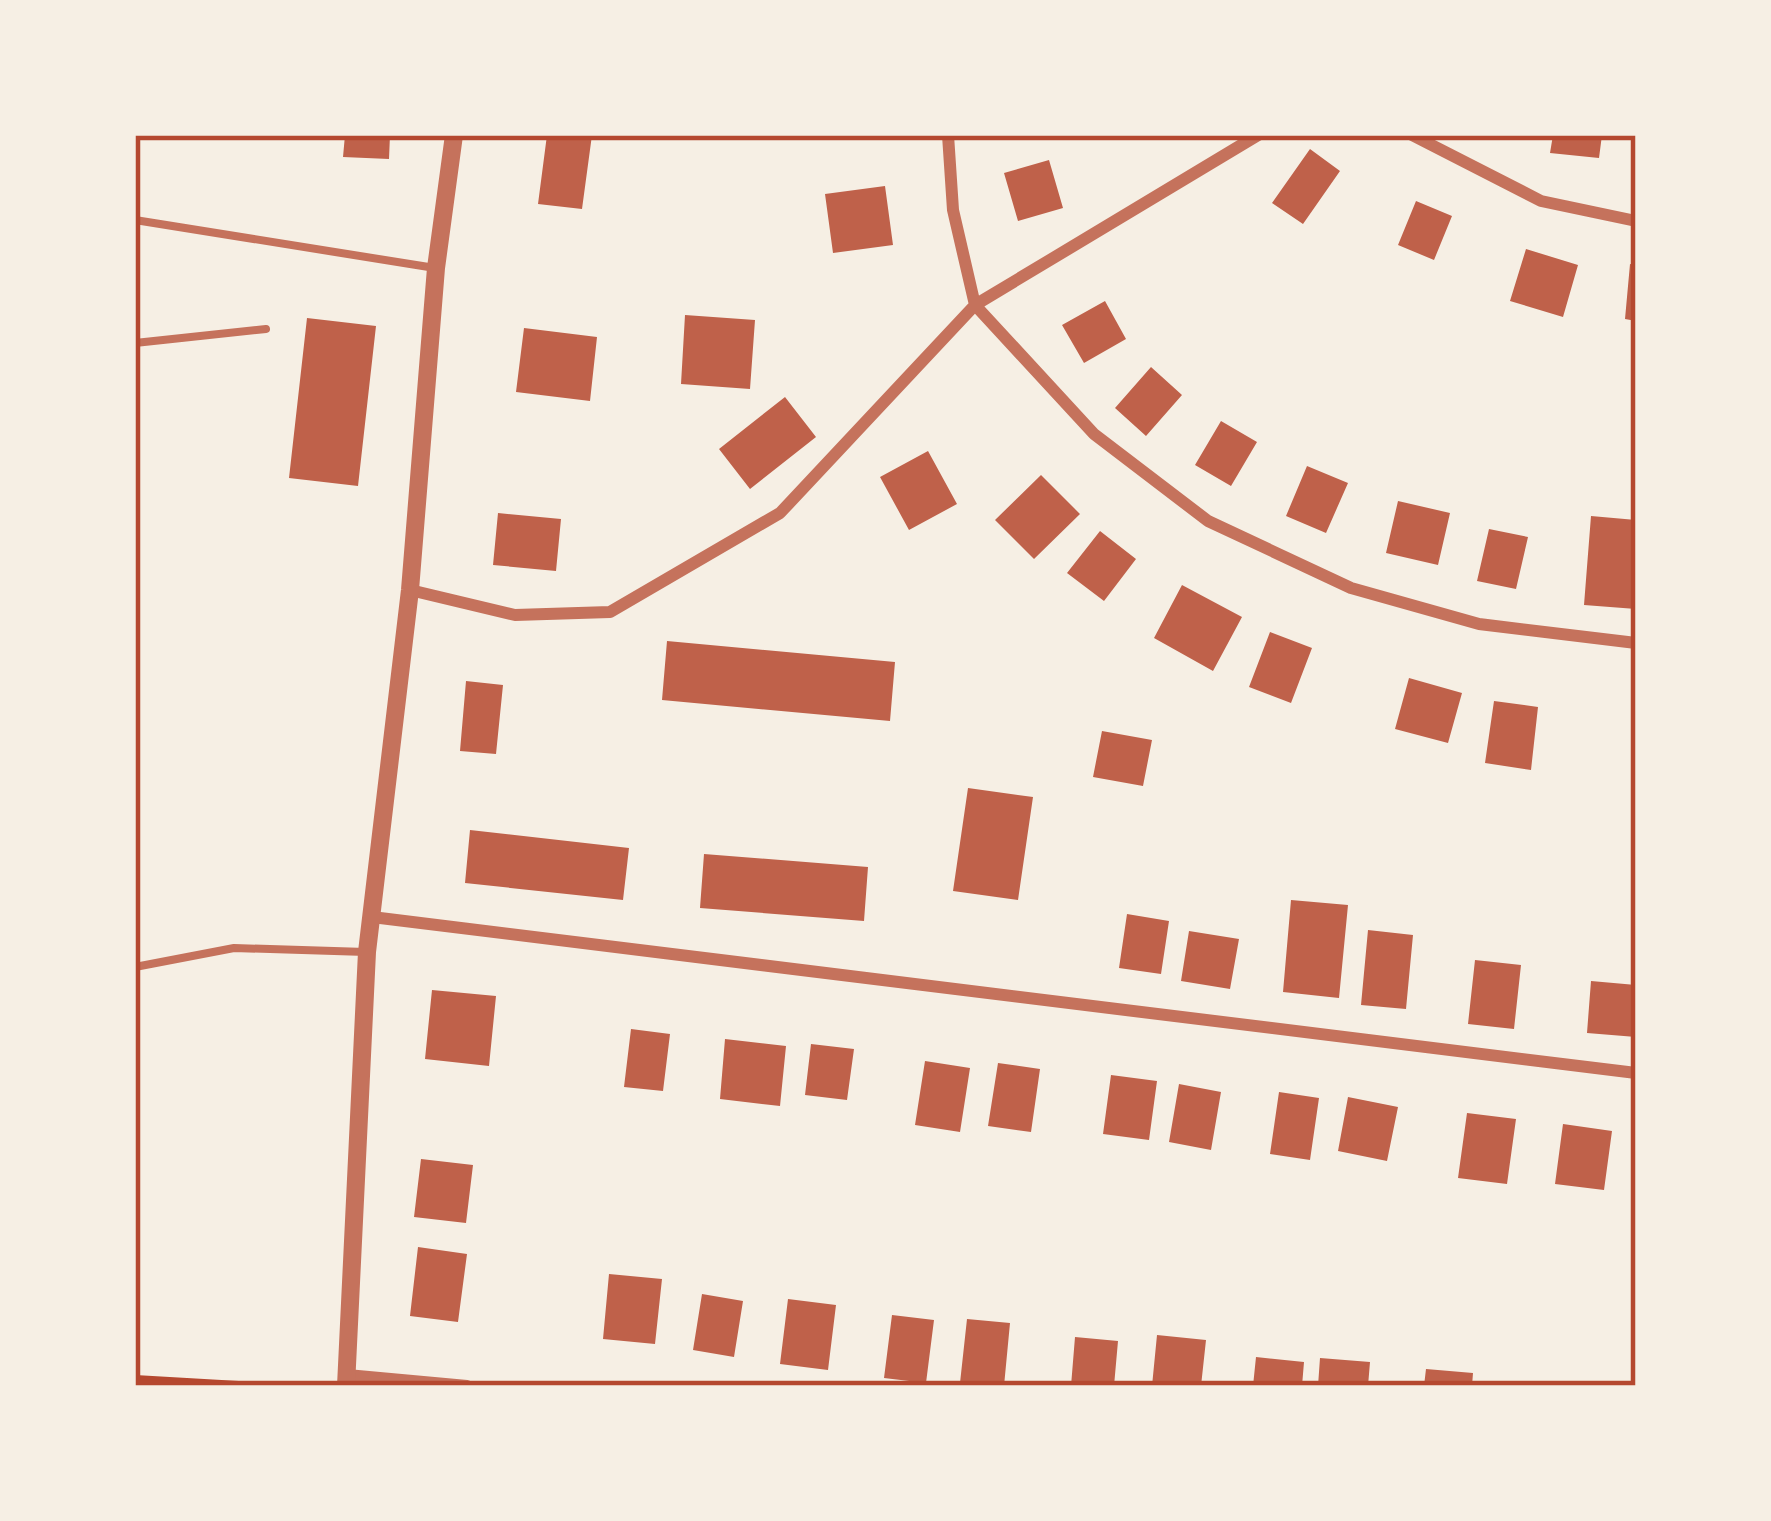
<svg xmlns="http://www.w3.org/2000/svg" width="1771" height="1521" font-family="Mulish,sans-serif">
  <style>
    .building { fill: #bf614a }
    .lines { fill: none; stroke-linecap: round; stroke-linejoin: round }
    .path { stroke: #b5482f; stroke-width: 6 }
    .service { stroke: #c5725c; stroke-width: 8 }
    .minor { stroke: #c5725c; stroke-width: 12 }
    .tertiary { stroke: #c5725c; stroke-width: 18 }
    .neatline { fill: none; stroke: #b5482f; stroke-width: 4.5 }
  </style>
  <rect width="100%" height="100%" fill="#f6efe4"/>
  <!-- building -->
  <path class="building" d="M345,135H390L389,159L343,157Z
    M547,135H592L582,209L538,204Z
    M1553,135H1602L1599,158L1550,153Z
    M1310,149L1340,171L1303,224L1272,203Z
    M1049,160L1063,208L1018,221L1004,173Z
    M885,186L893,245L833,253L825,194Z
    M1416,201L1452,216L1434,260L1398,245Z
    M1526,249L1578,265L1563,317L1510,301Z
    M1630,264L1636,265V321L1625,319Z
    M1105,301L1126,339L1084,363L1062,325Z
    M685,315L755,320L750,389L681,384Z
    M307,318L376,326L358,486L289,478Z
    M524,328L597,337L590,401L516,392Z
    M1151,367L1182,395L1146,436L1115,408Z
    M785,397L816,437L750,489L719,449Z
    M1221,421L1257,442L1231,486L1195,465Z
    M928,451L957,504L909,530L880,477Z
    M1307,466L1348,483L1326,533L1286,516Z
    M1041,475L1080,514L1034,559L995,520Z
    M1398,501L1450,513L1438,565L1386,553Z
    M498,513L561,519L556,571L493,565Z
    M1591,516L1636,520V609L1584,605Z
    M1489,529L1528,537L1516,589L1477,581Z
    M1100,531L1136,559L1104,601L1067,573Z
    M1182,585L1242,617L1213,671L1154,638Z
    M1270,632L1312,648L1291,703L1249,687Z
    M667,641L895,662L890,721L662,700Z
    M1409,678L1462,693L1448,743L1395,729Z
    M466,681L503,685L496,754L460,751Z
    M1494,701L1538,707L1531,770L1485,763Z
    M1102,731L1152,740L1143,786L1093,777Z
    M968,788L1033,797L1018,900L953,891Z
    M470,830L629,848L623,900L465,883Z
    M704,854L868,867L864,921L700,908Z
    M1291,900L1348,905L1339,998L1283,992Z
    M1127,914L1169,921L1161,974L1119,968Z
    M1368,930L1413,935L1406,1009L1361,1005Z
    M1189,931L1239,939L1230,989L1181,981Z
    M1475,960L1521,965L1514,1029L1468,1024Z
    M1591,981L1636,985V1037L1587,1033Z
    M432,990L496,996L489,1066L425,1059Z
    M631,1029L670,1034L663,1091L624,1087Z
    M725,1039L786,1046L780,1106L720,1099Z
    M811,1044L854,1049L847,1100L805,1095Z
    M925,1061L970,1068L960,1132L915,1125Z
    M998,1063L1040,1069L1031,1132L988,1126Z
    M1111,1075L1157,1081L1149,1140L1103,1134Z
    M1179,1084L1221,1092L1211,1150L1169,1142Z
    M1279,1092L1319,1098L1310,1160L1270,1154Z
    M1348,1097L1398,1107L1387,1161L1338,1151Z
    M1467,1113L1516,1119L1507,1184L1458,1178Z
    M1563,1124L1612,1131L1604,1190L1555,1184Z
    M421,1159L473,1165L466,1223L414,1217Z
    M418,1247L467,1254L458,1322L410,1316Z
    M609,1274L662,1279L655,1344L603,1339Z
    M702,1294L743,1301L734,1357L693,1350Z
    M788,1299L836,1305L828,1370L780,1364Z
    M892,1315L934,1320L926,1383L884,1378Z
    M967,1319L1010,1323L1004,1386L960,1383Z
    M1157,1335L1206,1340L1201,1386H1152Z
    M1075,1337L1118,1341L1114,1386H1071Z
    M1256,1357L1304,1362L1302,1386H1253Z
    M1320,1358L1370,1362L1368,1386H1318Z
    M1426,1369L1473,1373L1472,1386H1424Z"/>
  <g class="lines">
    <!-- path -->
    <path class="path" d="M135,1378L273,1386"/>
    <!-- service -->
    <path class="service" d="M135,220L435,268
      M135,343L266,329
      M135,967L234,948L366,952"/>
    <!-- minor -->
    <path class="minor" d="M948,135L953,210L975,305L1094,434L1208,521L1351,588L1479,624L1636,643
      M1412,135L1541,201L1636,221
      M410,590L515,615L610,612L780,513L975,305L1258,135
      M372,917L1636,1073
      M347,1375L467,1386"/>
    <!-- tertiary -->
    <path class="tertiary" d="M346,1386L367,952L410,590L436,268L454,135"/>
  </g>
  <!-- border -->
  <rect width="1771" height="1521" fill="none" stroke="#f6efe4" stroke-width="276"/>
  <rect x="138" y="138" width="1495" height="1245" class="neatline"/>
</svg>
